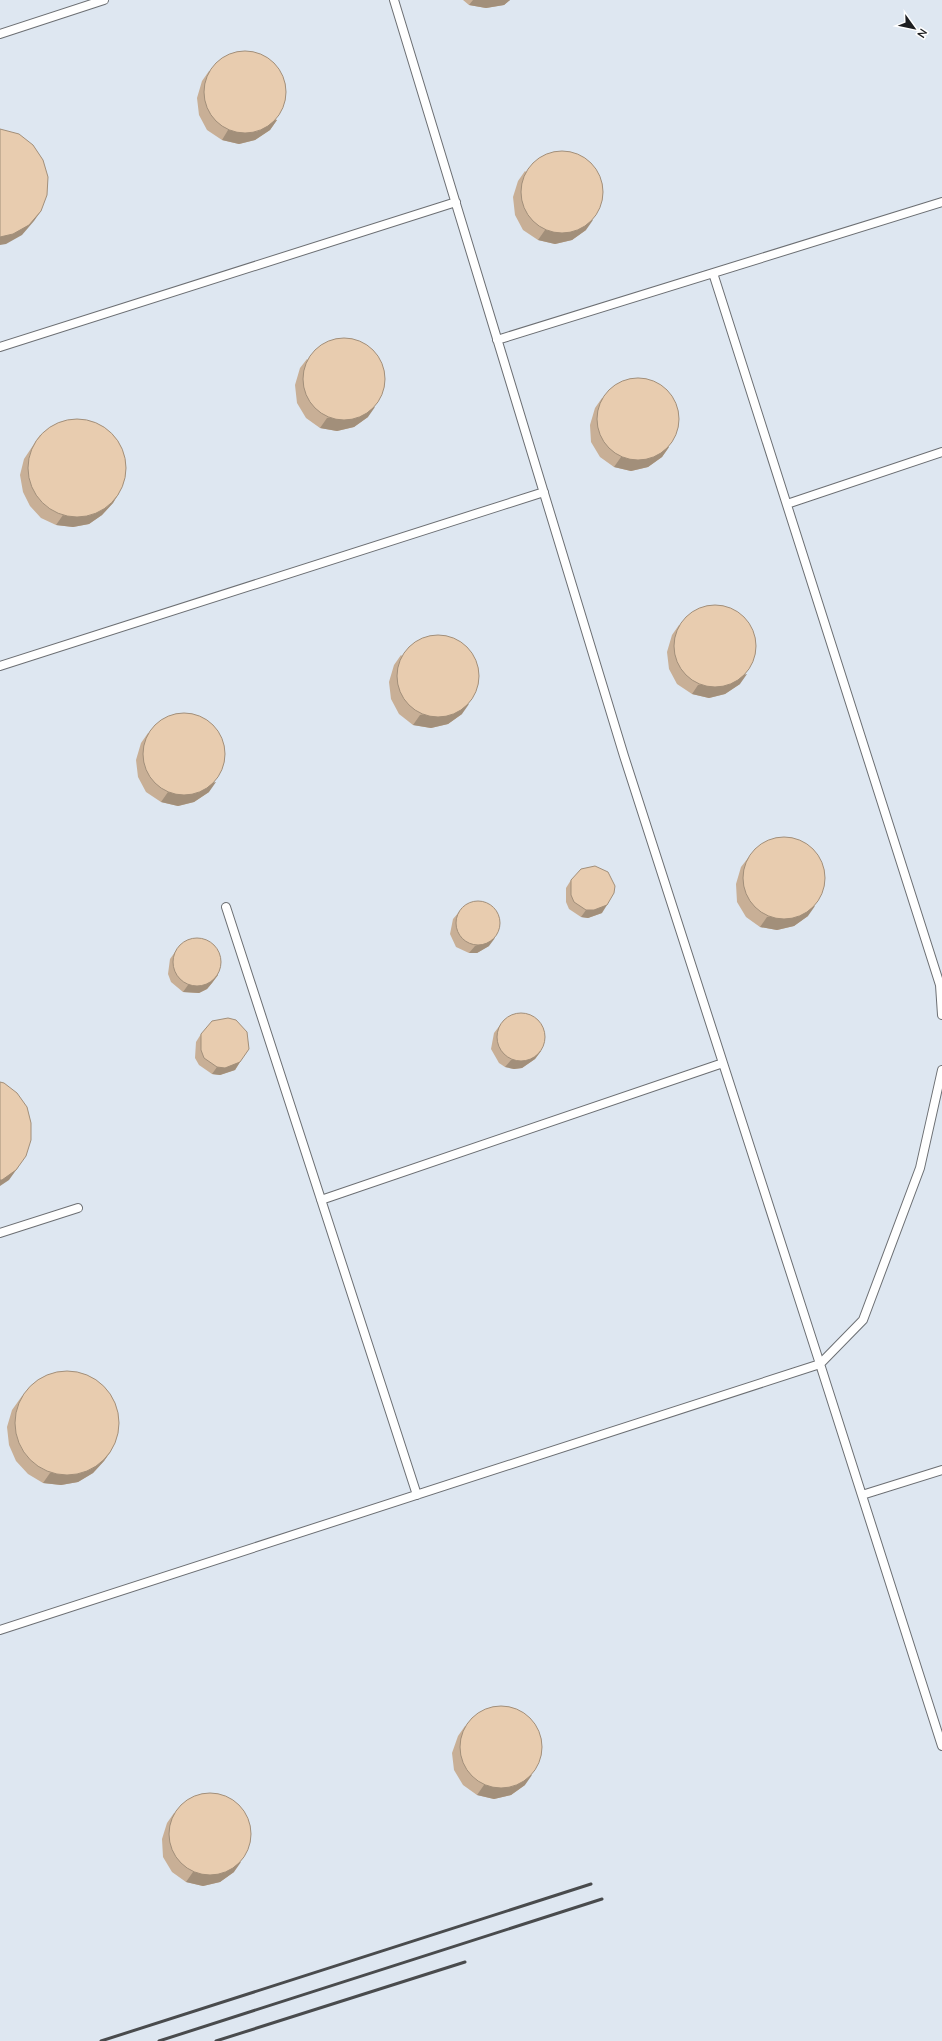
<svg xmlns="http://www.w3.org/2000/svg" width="942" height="2041" font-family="Mulish,sans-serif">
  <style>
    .built { fill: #dee7f1 }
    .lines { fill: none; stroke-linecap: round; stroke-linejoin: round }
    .service-casing { stroke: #6c6f73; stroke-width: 10 }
    .service { stroke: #fff; stroke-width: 8 }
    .rail { stroke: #494b4d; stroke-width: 3 }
    .wall { fill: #c8af96 }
    .shaded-wall { fill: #a28f7a }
    .building { fill: #e8ccaf; stroke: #a28f7a }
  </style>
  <rect width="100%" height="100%" fill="#edf1f5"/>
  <!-- built -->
  <path class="built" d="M0,0H942V2041H0Z"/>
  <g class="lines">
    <defs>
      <path id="service" d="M0,34L104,0
        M713,273L940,985L942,1015
        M497,340L942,202
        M0,347L456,202
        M787,504L942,452
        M0,666L544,492
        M226,907L417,1495
        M942,1070L920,1168L863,1320L820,1364L942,1746
        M321,1200L723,1063
        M0,1233L78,1208
        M862,1495L942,1470
        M0,1630L820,1364L624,756L394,0"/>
    </defs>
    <!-- service casing -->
    <use href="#service" class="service-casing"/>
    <!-- service -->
    <use href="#service" class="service"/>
    <!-- rail -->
    <path class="rail" d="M101,2041L591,1884
      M159,2041L602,1899
      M216,2041L465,1962"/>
  </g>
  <!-- wall -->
  <path class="wall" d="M463,0H510L504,5L486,8L469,5Z
    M209,71L277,120L270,130L255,140L239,144L222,140L207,130L199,115L197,98L202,81Z
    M525,171L586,230L572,240L555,244L538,240L523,230L515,215L513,197L518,181Z
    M307,359L368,417L354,427L337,431L320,428L306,418L297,403L295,385L300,368Z
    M602,398L669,447L662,457L648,467L631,471L614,467L600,457L591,442L590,425L595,408Z
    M40,435L119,493L113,503L102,515L89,524L73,527L56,525L41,518L30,506L23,492L20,475L24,459Z
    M679,625L740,684L725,694L709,698L692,694L677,684L669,669L667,652L672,635Z
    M401,655L462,714L448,724L431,728L413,725L399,714L391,699L389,682L394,665Z
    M148,733L209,792L194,802L178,806L161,802L146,792L138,777L136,760L141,743Z
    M748,858L808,916L794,926L777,930L760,927L746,917L737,902L736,884L741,867Z
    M571,880L602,913L588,918L581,917L569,909L566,902V888Z
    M459,912L489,946L477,953H469L456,947L450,934L453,919Z
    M180,945L218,975L212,983L207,989L199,993L183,992L171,982L168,974L170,959Z
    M504,1020L541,1051L535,1059L522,1068L514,1069L505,1067L499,1063L491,1049L494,1033Z
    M201,1034L240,1062L235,1070L220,1075L212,1074L199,1065L195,1058L196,1042Z
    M22,1396L111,1451L104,1461L93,1473L78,1482L61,1485L43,1483L28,1474L16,1461L9,1445L7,1427L12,1410Z
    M465,1726L525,1785L511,1795L494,1799L477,1795L463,1785L454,1770L452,1753L458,1736Z
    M174,1813L234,1872L220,1882L203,1886L186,1882L172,1872L163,1857L162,1839L167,1823Z"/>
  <!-- shaded-wall -->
  <path class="shaded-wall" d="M473,0H510L504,5L486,8L469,5Z
    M277,120L270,130L255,140L239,144L222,140L228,130Z
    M41,211L34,221L22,235L6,244L0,245V237Z
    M593,220L586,230L572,240L555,244L538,240L545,230Z
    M375,407L368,417L354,427L337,431L320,428L327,418Z
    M669,447L662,457L648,467L631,471L614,467L621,457Z
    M119,493L113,503L102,515L89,524L73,527L56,525L63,515Z
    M747,674L740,684L725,694L709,698L692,694L698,685Z
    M469,704L462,714L448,724L431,728L413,725L420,715Z
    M216,782L209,792L194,802L178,806L161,802L168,792Z
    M607,905L602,913L588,918L581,917L586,910Z
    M815,906L808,916L794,926L777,930L760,927L767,917Z
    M495,938L489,946L477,953H469L475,946Z
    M218,975L212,983L207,989L199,993L183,992L188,985Z
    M541,1051L535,1059L522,1068L514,1069L505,1067L511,1060Z
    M240,1062L235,1070L220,1075L212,1074L217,1067Z
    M19,1166L9,1180L0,1186V1180Z
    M111,1451L104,1461L93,1473L78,1482L61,1485L43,1483L50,1473Z
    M532,1775L525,1785L511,1795L494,1799L477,1795L484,1785Z
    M241,1862L234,1872L220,1882L203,1886L186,1882L193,1872Z"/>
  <!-- building -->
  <path class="building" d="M204 92a41 41 0 1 1 82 0a41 41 0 1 1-82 0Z
    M0,129L19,134L33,145L43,160L48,177L47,195L41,211L29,225L13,234L0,237Z
    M521 192a41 41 0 1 1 82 0a41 41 0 1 1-82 0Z
    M303 379a41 41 0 1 1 82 0a41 41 0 1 1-82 0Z
    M597 419a41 41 0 1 1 82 0a41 41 0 1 1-82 0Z
    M28 468a49 49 0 1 1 98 0a49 49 0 1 1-98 0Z
    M674 646a41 41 0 1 1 82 0a41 41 0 1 1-82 0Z
    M397 676a41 41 0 1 1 82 0a41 41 0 1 1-82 0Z
    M143 754a41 41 0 1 1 82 0a41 41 0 1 1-82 0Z
    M743 878a41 41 0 1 1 82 0a41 41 0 1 1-82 0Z
    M595,866L608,872L615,886L614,893L607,905L594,910H586L574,902L571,895V880L581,869Z
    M456 923a22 22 0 1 1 44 0a22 22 0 1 1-44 0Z
    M173 962a24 24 0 1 1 48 0a24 24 0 1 1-48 0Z
    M497 1037a24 24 0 1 1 48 0a24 24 0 1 1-48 0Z
    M228,1018L236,1020L247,1032L249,1049L240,1062L225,1068L217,1067L204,1058L201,1050V1034L212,1021Z
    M0,1082L4,1083L17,1093L27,1107L31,1123V1140L26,1156L16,1170L2,1180H0Z
    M15 1423a52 52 0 1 1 104 0a52 52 0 1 1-104 0Z
    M460 1747a41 41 0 1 1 82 0a41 41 0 1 1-82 0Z
    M169 1834a41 41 0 1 1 82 0a41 41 0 1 1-82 0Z"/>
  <!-- north arrow -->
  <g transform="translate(914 28) rotate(123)" stroke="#ffffff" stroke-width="3" paint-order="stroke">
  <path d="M0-3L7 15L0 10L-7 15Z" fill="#1d1e20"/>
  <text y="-6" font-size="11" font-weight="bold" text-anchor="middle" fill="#1d1e20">N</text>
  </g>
</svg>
